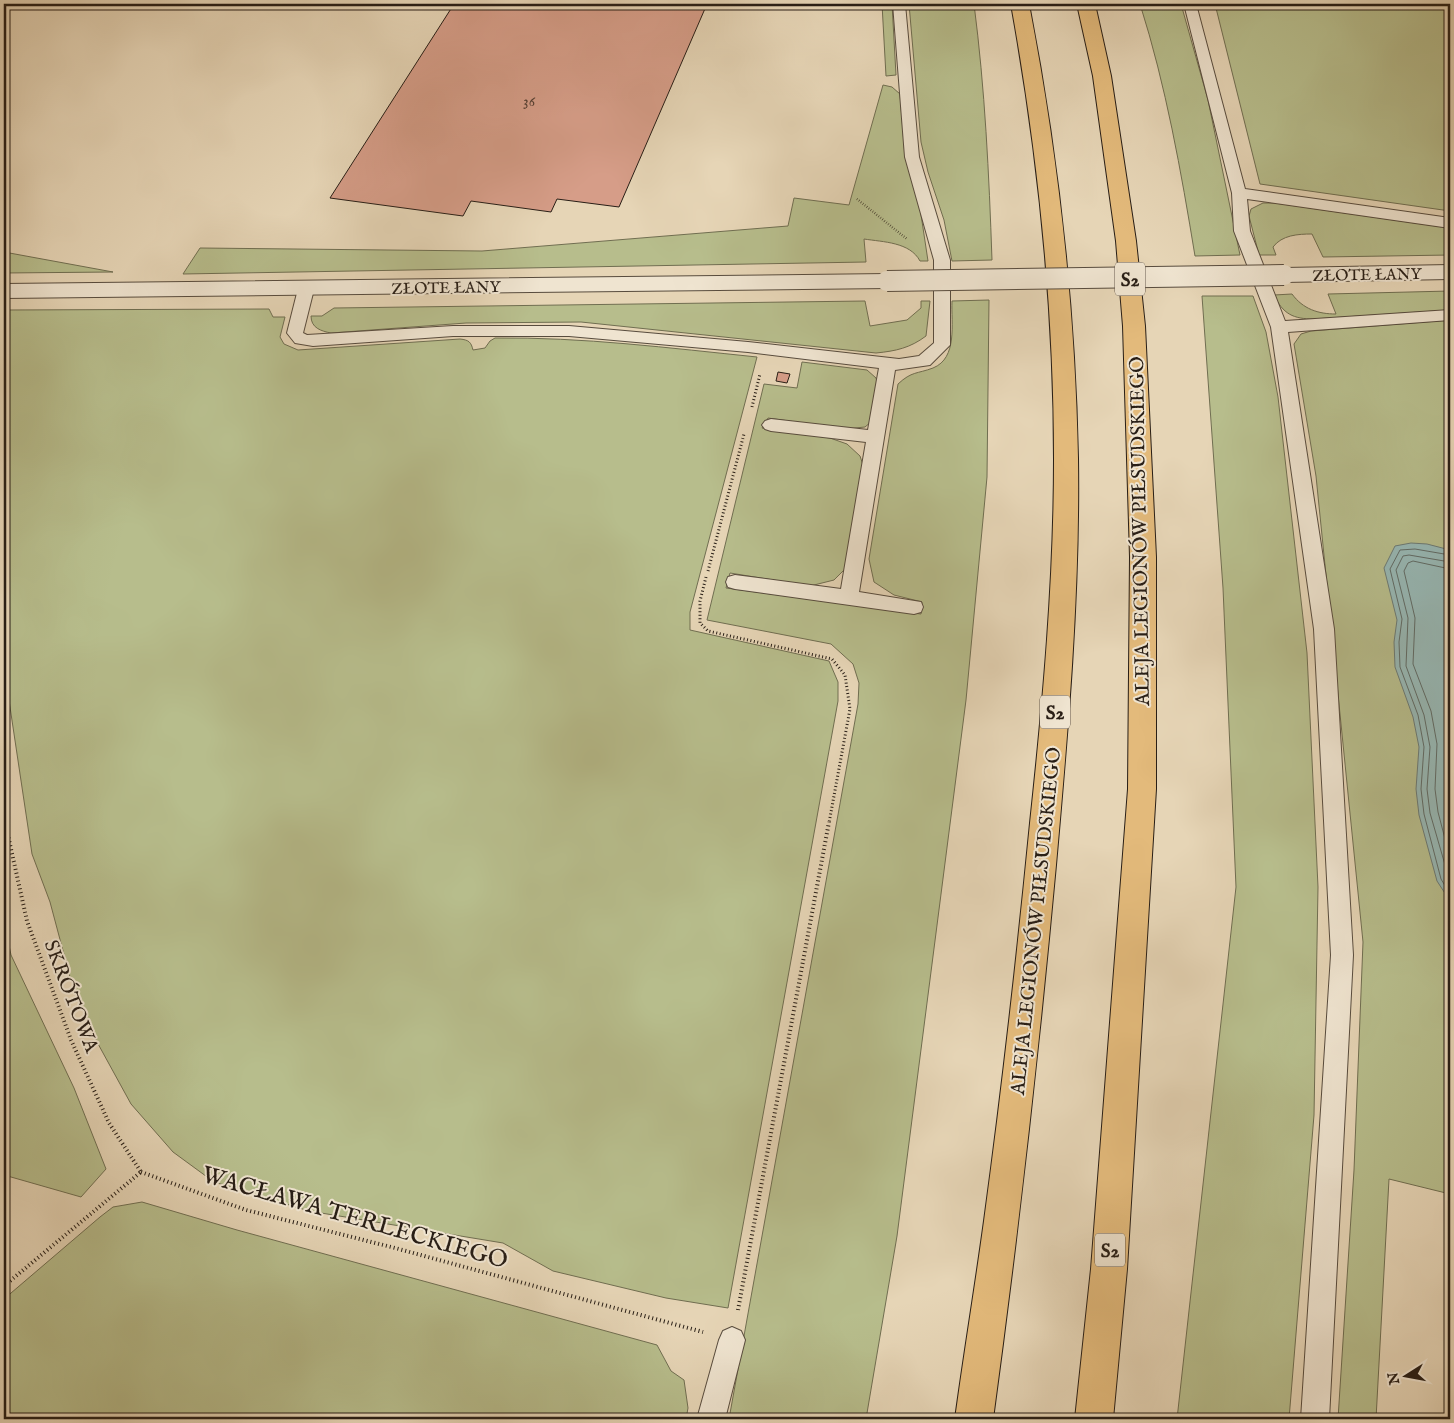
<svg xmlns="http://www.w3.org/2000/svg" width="1454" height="1423" font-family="'IM FELL English',serif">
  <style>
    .green { fill: #b7bd8c; stroke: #706e51 }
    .water { fill: #97b8b5; stroke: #6b7a75 }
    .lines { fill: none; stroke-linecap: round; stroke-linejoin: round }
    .shore { stroke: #606b66; stroke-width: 1 }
    .building { fill: #d69d88; stroke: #281e16 }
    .lane-casing { stroke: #584c3e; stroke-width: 2 }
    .street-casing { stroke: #584c3e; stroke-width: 2 }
    .highway-casing { stroke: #281e16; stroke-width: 2 }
    .path-far2 { stroke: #281e16; stroke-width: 2.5; stroke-dasharray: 0.5 2; stroke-linecap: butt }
    .path-far1 { stroke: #281e16; stroke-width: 3; stroke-dasharray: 1 2.5; stroke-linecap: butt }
    .path { stroke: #281e16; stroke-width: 4; stroke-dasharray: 1 3; stroke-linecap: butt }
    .lane { fill: #efe4d0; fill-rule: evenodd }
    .street { fill: #efe4d0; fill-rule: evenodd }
    .highway { fill: #e3ba7b; fill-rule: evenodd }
    .street-bridge-casing { stroke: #584c3e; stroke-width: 22; stroke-linecap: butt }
    .street-bridge { stroke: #efe4d0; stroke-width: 20 }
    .labels { text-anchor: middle; stroke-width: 4; stroke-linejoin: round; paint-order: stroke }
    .far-number-label { font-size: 15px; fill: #543e32 }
    .far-street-label { font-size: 16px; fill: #281e16; stroke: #efe4d0 }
    .shield { fill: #efe4d0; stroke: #64594e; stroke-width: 1 }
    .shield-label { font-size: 19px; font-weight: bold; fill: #281e16 }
    .street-label { font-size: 20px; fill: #281e16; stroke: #efe4d0 }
    .near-street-label { font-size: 24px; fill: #281e16; stroke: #efe4d0 }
  </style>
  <rect width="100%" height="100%" fill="#e6d5b6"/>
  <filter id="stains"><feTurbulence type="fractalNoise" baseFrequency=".004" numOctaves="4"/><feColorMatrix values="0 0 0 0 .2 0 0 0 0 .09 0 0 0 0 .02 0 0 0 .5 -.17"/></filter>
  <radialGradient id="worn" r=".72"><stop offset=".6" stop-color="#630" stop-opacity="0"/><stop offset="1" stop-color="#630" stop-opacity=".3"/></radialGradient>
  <!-- green -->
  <path class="green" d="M882,4H892L896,75L886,76Z
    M909,4H974C985,89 989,174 992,260L952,261L944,220L928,172L921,142Z
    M1140,4H1181L1208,100L1240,255L1195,256C1181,171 1166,86 1140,4Z
    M1215,4H1446L1450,34V211L1260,184Z
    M883,85L892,87L900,94L905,156L920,208L928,261H920C910,242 883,242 864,239L866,262L183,274L200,248L482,251L788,226L794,198L849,205Z
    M1263,203H1275L1450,228V255L1323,257L1312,234C1298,234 1282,235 1273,247L1276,255H1259L1249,216L1251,209Z
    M4,252L113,272L4,273Z
    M1450,291V310L1314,319C1293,319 1283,314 1274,295L1292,294C1303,309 1318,314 1336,314L1328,294Z
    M1202,296H1253L1266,332L1278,397L1307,653L1318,887L1314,1115L1289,1419H1177L1236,887L1223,588Z
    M989,300L987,477L966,700L897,1236L866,1419H729L858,704L859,683L853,664L831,644L707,620L764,384L797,388L802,362L867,370L876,378L879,388L871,422L865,427L845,429L768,418L762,428L830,438L847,444L860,456L865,471L850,564L834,580L810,586L730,573L726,588L921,614L922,602L894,595L874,582L869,559L898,384C912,371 917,374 933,368C958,358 951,323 952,301Z
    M865,301L870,326L907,320L921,308V301H930L926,336C910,348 896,351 876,353L581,322L466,323L331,333C321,331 311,328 311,316H322L334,308Z
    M269,309L273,317H285L280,337L284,344L298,350L460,339C469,340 471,342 473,350L485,348L490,341L495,338C583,337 669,348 757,357L690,612V630L829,661L838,682V701L728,1308L666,1298L553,1271L503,1243L309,1211L214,1182L173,1152L131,1104L97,1042L70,977L50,902L32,854L4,667V310Z
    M1450,320V1194L1389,1179L1376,1419H1338L1354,1170L1363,942L1316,476L1294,344L1301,334L1311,331Z
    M4,922L11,955L74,1088L106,1169L81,1197L4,1175Z
    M142,1202L237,1230L657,1345L671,1371L684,1380L688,1408L686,1419H4V1299L100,1217L113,1207Z"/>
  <!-- water -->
  <path class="water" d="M1411,543L1427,544L1450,550V901L1437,881L1419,815L1416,789L1419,747L1413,717L1395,667L1394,642L1397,620L1384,568L1395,546Z"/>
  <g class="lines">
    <!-- shore -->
    <path class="shore" d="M1450,555L1415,549L1400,550L1390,569L1402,619L1399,642L1400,667L1418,715L1424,747L1421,789L1424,814L1441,879L1450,894
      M1450,562L1409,555L1403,556L1396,570L1408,618L1406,666L1424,715L1430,747L1427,789L1430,813L1450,882
      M1450,569L1413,561L1408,563L1404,571L1415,618L1413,664L1431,711L1437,744L1435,789L1438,812L1450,858"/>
  </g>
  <!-- building -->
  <path class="building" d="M454,4H707L619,207L557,199L551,212L471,201L463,216L330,198Z
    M778,372L790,374L787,383L776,381Z"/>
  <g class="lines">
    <defs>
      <path id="lane" d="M893,4H905L919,157L950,260V345L930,365L895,370L859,592L921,602L923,607L921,612L914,614L735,589L728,587L726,582L728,577L735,575L841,589L866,442L771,431L765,429L762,425L765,421L771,419L868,430L879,368L748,352L569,336H453L313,346L295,343L287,333L298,289L300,285H312L314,289L303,333L307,335L453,326H569L748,342L899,359L919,356L934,343V260L905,157Z
        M1184,4H1196L1245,189L1450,218V228L1247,199L1250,231L1285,321L1450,310V320L1288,332L1334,629L1353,955L1329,1419H1301L1331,955L1314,629L1271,327L1234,231L1232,193Z
        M732,1327L741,1331L745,1340L725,1419H697L719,1340L723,1331Z"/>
      <path id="street" d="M1450,265V279L1284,282L1276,280L1273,275L1276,270L1284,268Z
        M887,274L895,276L898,281L895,286L887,288L4,298V284Z"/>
      <path id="highway" d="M1011,4H1029C1058,154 1075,305 1078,458C1080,594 1068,730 1056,865C1039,1050 1018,1235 993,1419H955C964,1353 975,1287 984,1221C1002,1089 1017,956 1030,823C1043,702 1054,581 1054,459C1054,306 1038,154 1011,4Z
        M1077,4H1095L1111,76L1136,241L1145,326L1156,557V789L1127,1269L1113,1419H1075L1091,1269L1128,789L1130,557L1123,326L1116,241L1093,76Z"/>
    </defs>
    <!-- lane casing -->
    <use href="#lane" class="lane-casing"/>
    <!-- street casing -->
    <use href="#street" class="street-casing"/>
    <!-- highway casing -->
    <use href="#highway" class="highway-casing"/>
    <!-- path-far2 -->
    <path class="path-far2" d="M857,199L907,239"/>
    <!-- path-far1 -->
    <path class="path-far1" d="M752,407L760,374
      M708,571L744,434
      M706,577L700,601V623L708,631L832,659L845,675L850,709L829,823
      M4,819L5,823"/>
    <!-- path -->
    <path class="path" d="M5,822L27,921L71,1040L109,1123L141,1172
      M141,1172L246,1210L395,1248L703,1332
      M4,1286L141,1172
      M738,1310L829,822"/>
    <!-- lane -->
    <use href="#lane" class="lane"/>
    <!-- street -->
    <use href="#street" class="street"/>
    <!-- highway -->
    <use href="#highway" class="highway"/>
    <defs>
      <path id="street-bridge" d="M887,281L1284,275"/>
    </defs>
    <!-- street-bridge casing -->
    <use href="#street-bridge" class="street-bridge-casing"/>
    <!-- street-bridge -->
    <use href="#street-bridge" class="street-bridge"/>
  </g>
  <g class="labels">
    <!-- far-number labels -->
    <g class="far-number-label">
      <text x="529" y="106">36</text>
    </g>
    <!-- far-street labels -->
    <g class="far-street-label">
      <text transform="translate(1367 274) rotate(-1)" y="6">ZŁOTE ŁANY</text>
      <text transform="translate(446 287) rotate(-1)" y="6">ZŁOTE ŁANY</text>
    </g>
    <!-- shield labels -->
    <g class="shield">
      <rect x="1115" y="262.5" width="30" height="33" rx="4"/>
      <rect x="1040" y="695.5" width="30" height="33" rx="4"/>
      <rect x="1095" y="1233.5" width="30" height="33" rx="4"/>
    </g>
    <g class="shield-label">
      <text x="1130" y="286">S2</text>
      <text x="1055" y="719">S2</text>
      <text x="1110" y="1257">S2</text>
    </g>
    <!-- street labels -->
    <g class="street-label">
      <text transform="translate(1139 531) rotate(-91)" y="7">ALEJA LEGIONÓW PIŁSUDSKIEGO</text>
      <text transform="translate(1035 921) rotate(-84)" y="7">ALEJA LEGIONÓW PIŁSUDSKIEGO</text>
      <text transform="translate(72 996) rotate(69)" y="7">SKRÓTOWA</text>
    </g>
    <!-- near-street labels -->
    <g class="near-street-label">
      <text transform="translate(355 1217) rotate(16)" y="8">WACŁAWA TERLECKIEGO</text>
    </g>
  </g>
  <!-- margin -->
  <rect width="1454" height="1423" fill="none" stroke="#e6d5b6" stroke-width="20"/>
  <rect x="5" y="5" width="1444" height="1413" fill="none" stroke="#281e16" stroke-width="2.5"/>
  <rect x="10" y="10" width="1434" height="1403" fill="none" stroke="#281e16"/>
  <!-- north arrow -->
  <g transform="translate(1406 1376) rotate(259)" stroke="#efe4d0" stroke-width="4" paint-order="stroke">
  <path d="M0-4L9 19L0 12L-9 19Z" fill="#281e16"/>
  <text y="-8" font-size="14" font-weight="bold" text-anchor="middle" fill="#281e16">N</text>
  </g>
  <rect width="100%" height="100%" filter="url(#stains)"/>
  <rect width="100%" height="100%" fill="url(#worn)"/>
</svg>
